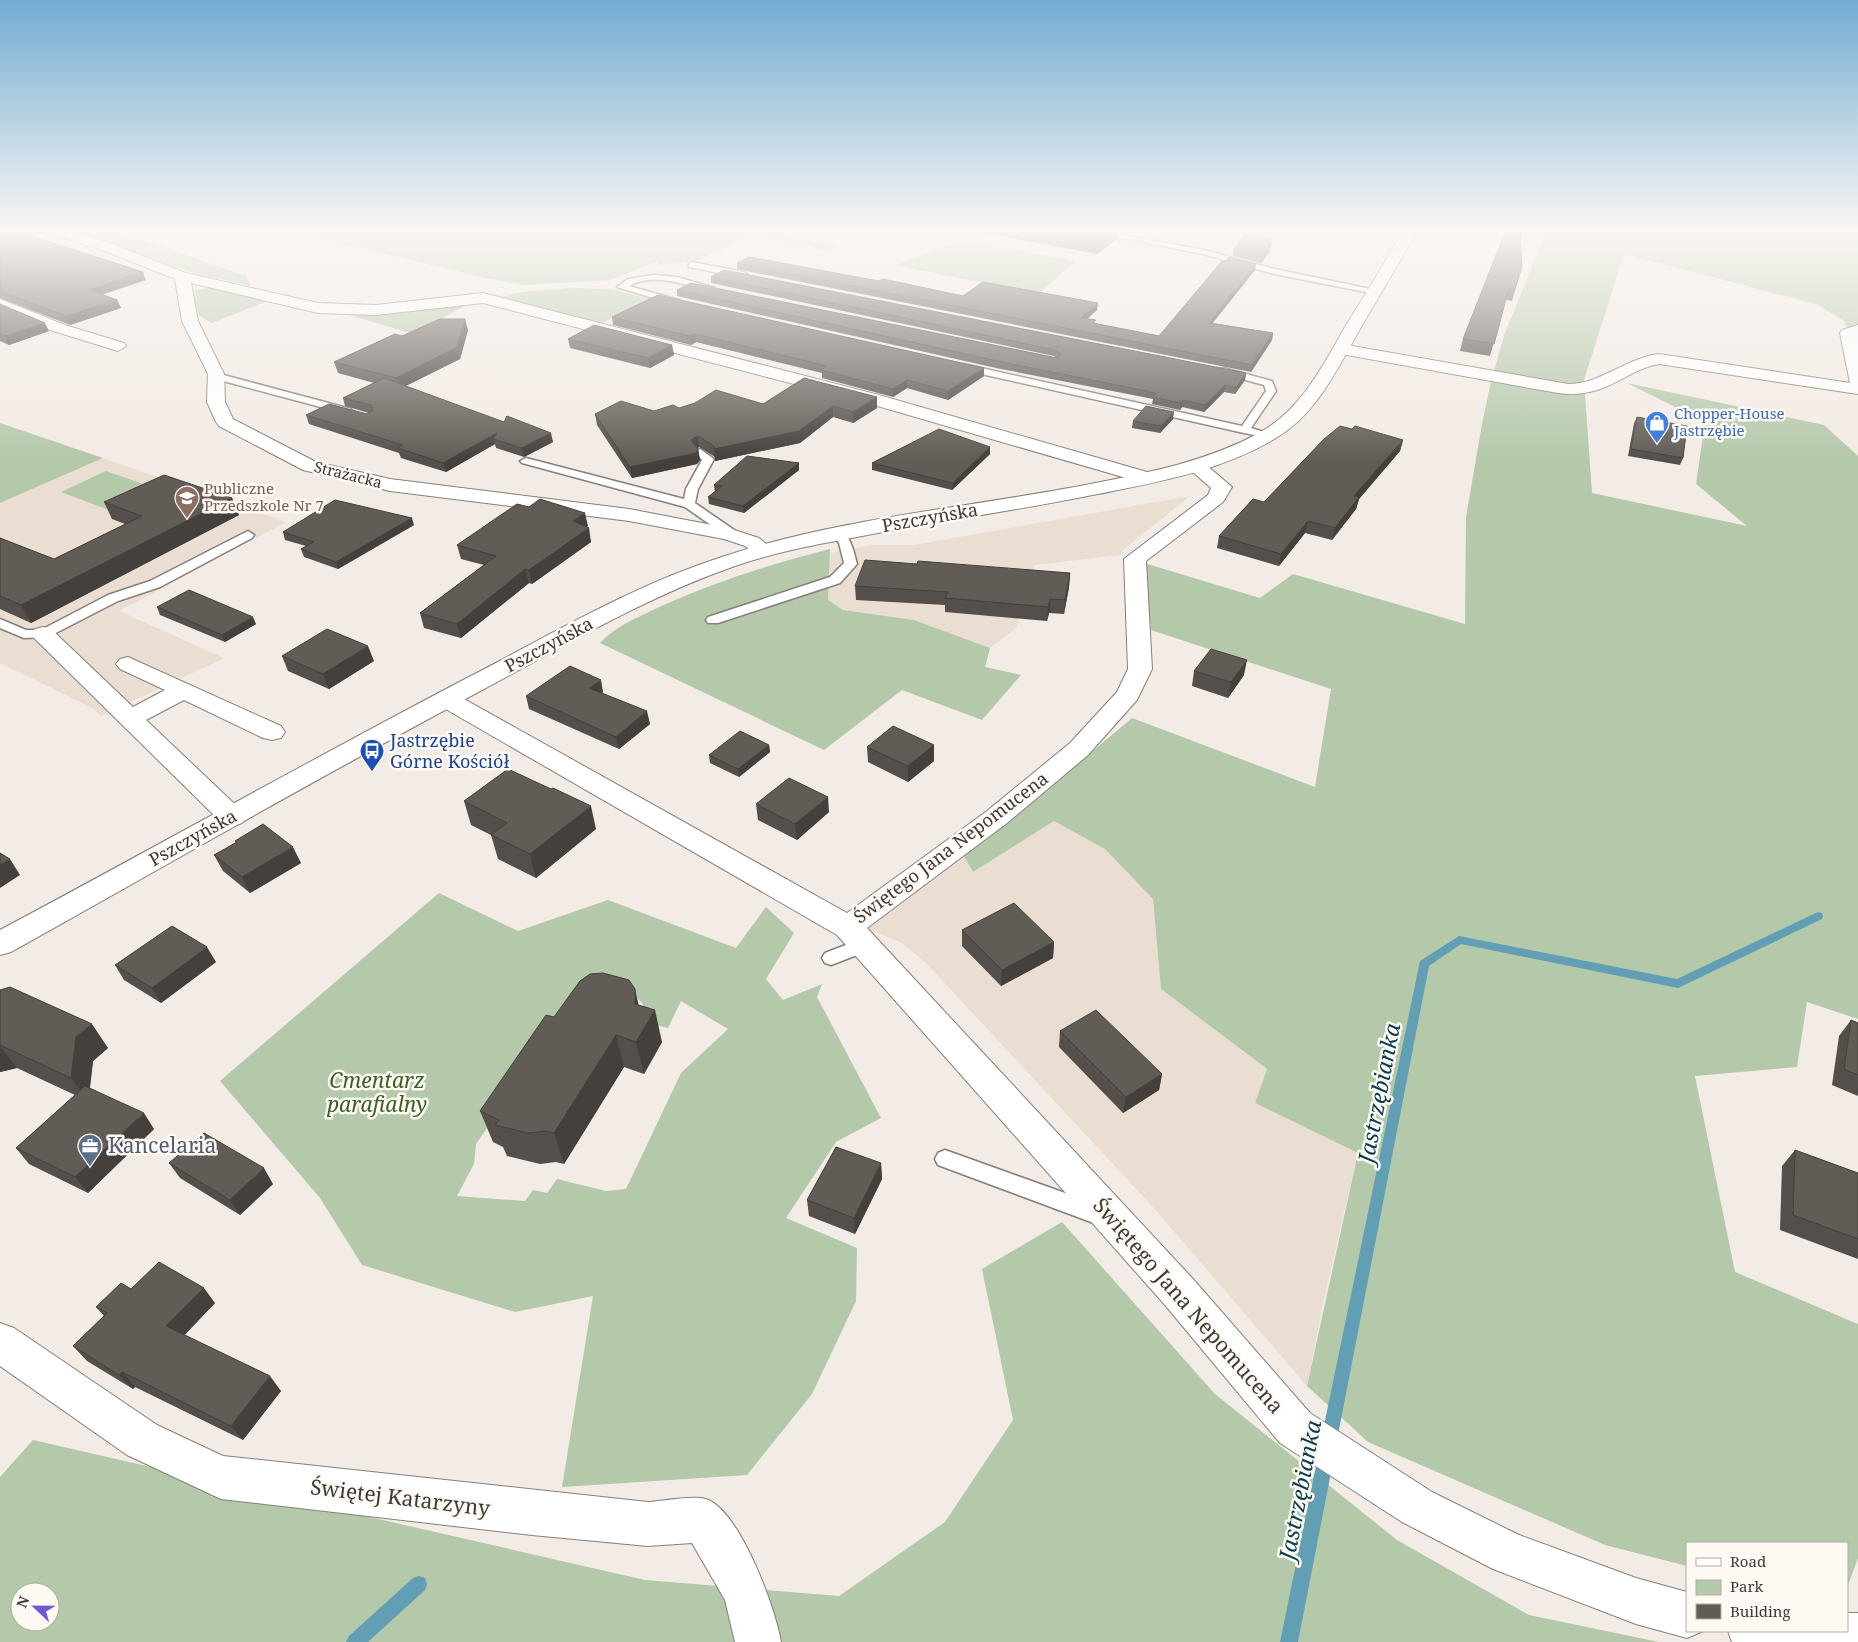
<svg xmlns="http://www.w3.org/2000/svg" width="1858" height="1642" font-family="'Noto Serif',serif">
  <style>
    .built { fill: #eaded2 }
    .green { fill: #b4c8aa; fill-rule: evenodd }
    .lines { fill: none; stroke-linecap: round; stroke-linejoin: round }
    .stream { fill: #639fb4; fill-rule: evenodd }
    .service-casing { stroke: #867f79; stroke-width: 3 }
    .minor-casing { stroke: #867f79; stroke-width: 2 }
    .tertiary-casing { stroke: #867f79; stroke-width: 2 }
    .service { fill: #fff; fill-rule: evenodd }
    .minor { fill: #fff; fill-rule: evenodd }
    .tertiary { fill: #fff; fill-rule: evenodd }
    .wall { fill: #544f4a }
    .shaded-wall { fill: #45403c }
    .building { fill: #625c56; stroke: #45403c }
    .labels { text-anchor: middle; stroke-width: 5; stroke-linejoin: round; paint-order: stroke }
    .far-shop-label { font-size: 15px; fill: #366cbe; stroke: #fff9f4; text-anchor: start }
    .far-street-label { font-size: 15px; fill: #3c3a37; stroke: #fff9f4 }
    .far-education-label { font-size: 15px; fill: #785e54; stroke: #fff9f4; text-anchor: start }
    .street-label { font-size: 18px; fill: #3c3a37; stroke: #fff9f4 }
    .transit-label { font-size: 18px; fill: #164399; stroke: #fff9f4; text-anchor: start }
    .near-park-label { font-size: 21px; font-style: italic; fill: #395f22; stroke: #fff9f4 }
    .near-service-label { font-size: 21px; fill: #4e5e75; stroke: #fff9f4; text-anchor: start }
    .near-street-label { font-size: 21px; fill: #3c3a37; stroke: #fff9f4 }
    .near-water-label { font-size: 22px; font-style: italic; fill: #053e4d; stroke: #fff9f4 }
  </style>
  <rect width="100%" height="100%" fill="#f3ebe5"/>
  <!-- built -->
  <path class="built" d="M103,458L286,522L119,611L224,658L101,716L94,709L0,663V503Z
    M1190,496L1123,550L1120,555L1035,565L1016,628L990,648L914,620L843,610L828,600V553L872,545H914Z
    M1054,821L1105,849L1153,899L1161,989L1267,1069L1255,1103L1358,1153L1323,1303L1307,1386L1152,1206L926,963L902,943L868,929L962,853L973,872Z"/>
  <!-- green -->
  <path class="green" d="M73,230C133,230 190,258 246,276L251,286L193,273Z
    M287,230H756L837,246L828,251L760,237L741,240L699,260L658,265L659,260L611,280L524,285L485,278Z
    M1547,230H1858V347L1843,320L1816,304L1624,254L1584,380L1592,493L1747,526L1696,484L1705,422L1627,383L1824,425L1858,456V1019L1807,1002L1797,1067L1695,1076L1735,1272L1858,1324V1558L1847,1588V1543H1687V1566L1605,1545L1368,1442L1307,1386L1358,1153L1255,1103L1267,1069L1161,989L1153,899L1105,849L1054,821L973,872L962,853L1019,813L1132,718L1315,787L1331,689L1151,630L1144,563L1260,598L1293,574L1465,624L1466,517L1482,424L1491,381L1505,333Z
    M961,241L1076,261L1038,294L894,265Z
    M214,287L269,298L298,309L268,301L211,323L199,315L194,298L195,290Z
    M571,288L611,289L651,299L600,324L496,298L522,292Z
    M474,301L413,334L340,312Z
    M0,423L103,458L0,503Z
    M106,471L163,491L117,513L61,492Z
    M830,549L828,600L843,610L914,620L990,648L985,667L1021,675L982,720L902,690L824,750L600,643C616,626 634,619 655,609C711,583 770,564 830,549Z
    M439,893L518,931L608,900L736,948L766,907L794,933L766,979L783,1000L822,984L817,997L881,1118L836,1142L786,1218L857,1248L856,1301L812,1394L747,1475L562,1487L593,1296L515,1312L362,1265L320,1198L220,1081ZM630,990L642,1003L652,1024L668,1028L681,1001L728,1029L681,1073L626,1189L606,1191L557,1179L547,1193L533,1190L525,1201L457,1196L474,1164L476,1144L544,1045Z
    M1062,1222L1215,1394L1397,1540L1529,1615L1659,1642H0V1477L33,1440L645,1580L839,1596L945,1522L1013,1420L982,1269ZM20,1592H50V1622H20Z"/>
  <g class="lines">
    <!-- stream -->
    <path class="stream" d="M1818,912L1822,913L1823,916L1822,919L1678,988L1461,944L1429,966L1337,1440L1334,1445L1329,1448L1324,1445L1321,1440L1420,961L1459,936L1677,979Z
      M1326,1449L1331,1452L1334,1457L1298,1642H1280L1318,1457L1321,1452Z
      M419,1576L425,1578L427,1584L425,1590L368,1642H346L349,1636L413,1578Z"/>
    <defs>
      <path id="service" d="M1080,230H1096L1204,250L1275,269L1380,291L1376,294L1274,274L1203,254Z
        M692,262L744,272L748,275L744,278L689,267V263Z
        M654,275L677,277L715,288L711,291C685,285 654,272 629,286L679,300L680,302L676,305L617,287L628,279Z
        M963,364L1242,426L1266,391L1264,385L1220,373V369L1224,368L1272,381L1276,391L1251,428L1274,435L1269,438L1244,433L959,369L958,367Z
        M216,373L351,409L352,411L347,414L212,378L211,376Z
        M700,449L714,459L698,489L695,503L740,534L742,537L740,540H732L685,507L522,463L520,461L526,458L684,499L686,489L702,460L694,452Z
        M838,530C851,534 854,553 857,564L840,583L718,623H708L706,620L708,617L830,577L844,563L839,543L832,534Z
        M248,531L254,535L252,538L160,587L118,601L48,637L24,638L0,628V619L26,630H41L108,595L150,581Z
        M864,938L870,940L873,945L870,950L831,965L825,963L822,958L825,953Z
        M945,1150L1107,1208L1110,1215L1107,1222L1099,1225L938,1165L935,1159L938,1153Z"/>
      <path id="minor" d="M47,230H67L115,245L186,273L318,303L376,305L483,293L879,395L1154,474L1157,478L1154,482H1140L867,403L483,303L376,315L318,313L191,283L198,321L224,374L225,402L233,419L316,462L390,479L629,509L728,528L759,538L774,551L770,555L763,557L756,555L745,546L724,539L629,521L390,491L303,470L219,426L216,422L207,402L208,374L182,321L175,279L105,251L49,233Z
        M0,299L65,325L124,343L126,346L118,351L53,331L0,309Z
        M1858,325V394L1659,364C1639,367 1623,380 1605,387C1589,394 1574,395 1558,393L1341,354L1333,349L1341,344L1568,384C1601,384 1626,358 1659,354L1850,383L1840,333L1842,330Z
        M1197,461L1204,463L1232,487L1223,502L1146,561L1152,669L1137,700L1088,755L1007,823L867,928L1193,1279L1310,1413L1432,1492L1519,1535L1636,1578L1687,1592V1631H1703L1687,1638L1636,1624L1493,1569L1402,1522L1280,1443L1165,1305L837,935L437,704L434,699L437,694L446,692L455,694L847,913L987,811L1070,743L1117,692L1128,669L1124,559L1208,495L1211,488L1187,467L1190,463Z
        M43,627L51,629L133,707L165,690L120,669L116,664L120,659L128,657L281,726L285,732L281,738L272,740L263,738L184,700L146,720L242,811L246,817L242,823L232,826L222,823L35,639L31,634L35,629Z
        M0,1323L14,1328L157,1425L223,1456L648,1502C662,1501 693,1495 706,1499C740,1511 775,1607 781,1642H735L725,1600L692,1543L648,1546L532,1535L221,1499L127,1455L0,1366Z
        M1847,1613H1858V1642H1732L1728,1631H1847Z"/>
      <path id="tertiary" d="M1404,230H1418C1399,263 1379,296 1360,329C1337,369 1317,414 1276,438C1227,468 1168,480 1113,491C1035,507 956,519 878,533C830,542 781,550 735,566C646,597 566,645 484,689C325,774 168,864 11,952L0,955V930C155,847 309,761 465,679C549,636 631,586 722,557C836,519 962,508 1080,486C1141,474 1204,463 1259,433C1301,410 1322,367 1345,327C1365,295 1385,262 1404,230Z"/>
    </defs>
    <!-- service casing -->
    <use href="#service" class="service-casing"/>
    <!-- minor casing -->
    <use href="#minor" class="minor-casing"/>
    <!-- tertiary casing -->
    <use href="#tertiary" class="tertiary-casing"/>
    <!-- service -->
    <use href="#service" class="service"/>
    <!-- minor -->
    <use href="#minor" class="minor"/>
    <!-- tertiary -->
    <use href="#tertiary" class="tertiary"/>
  </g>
  <!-- wall -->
  <path class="wall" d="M0,230L146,280L102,294L117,300L121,308L70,325L0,298Z
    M968,230H1105L1117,233V239L1097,254Z
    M1106,230H1129L1124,233Z
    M1272,245L1270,248L1269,253L1261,263L1233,256L1234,250Z
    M737,263L879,281L963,296L1097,310L1087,319L1096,324L1159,336L1255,270L1212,323L1273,333L1272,340L1251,372L737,269Z
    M1522,267L1512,301L1506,300L1490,356L1460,351L1463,339Z
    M711,277L1246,373L1245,380L1235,394L1224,392L1204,412L1182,407L1180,410L1152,404L1153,399L996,368L677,296V290L1057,358L1054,356L711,283Z
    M0,304L49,331L9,345L0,341Z
    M612,317L984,376L948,400L907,388L893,397L822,378V373L696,342L691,345L613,325Z
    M468,330L460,359L406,386L553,442L524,457L496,448L495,444L446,472L401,458L399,453L309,424L306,415L367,414L369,413L345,406L343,398L374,383L338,373L334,362Z
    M568,339L672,345L674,355L650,368L570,348Z
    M763,404L877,408L853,423L833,417L800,443L715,461V457L699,447L698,448L700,460L697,464L632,478L597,425L595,414L654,411L679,408Z
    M1637,417L1683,458L1680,465L1628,456L1634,423Z
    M1173,419L1160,433L1132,428L1133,421Z
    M1352,429L1403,440L1400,451L1359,499L1356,509L1332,540L1305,533L1279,566L1217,548L1219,536L1264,502Z
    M990,447V454L952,490L872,470V463Z
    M799,463V470L744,513L709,504L708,497L715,492L714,485Z
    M232,498L239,515L31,623L0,609V538L54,559L125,524L112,519L104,502Z
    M414,525L338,569L304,557L301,549L306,546L285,540L283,532Z
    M588,526L586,527L591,542L532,584L529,583L461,638L424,628L420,613L484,565L461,559L457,545Z
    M917,564L1070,573L1069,587L1064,614L1049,613L1047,621L945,612V605L856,600L855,586Z
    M157,607L256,624L225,642L160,615Z
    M282,656L374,661L329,689L288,671Z
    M1194,671L1244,675L1228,698L1192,686Z
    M603,692L602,693L650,724L619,749L529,709L526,696Z
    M769,745L770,752L739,777L710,763L709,755Z
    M934,745V761L908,782L868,762L867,747Z
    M464,801L596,829L536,878L498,859L491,835L471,825Z
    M756,804L829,812L797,840L758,820Z
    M235,841L301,863L250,893L223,871L214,855L236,843Z
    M962,930L1054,942L1053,958L1001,986L962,946Z
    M216,962L161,1003L124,980L115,965Z
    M0,990L108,1048L93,1061L90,1088L154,1129L88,1193L29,1164L16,1148L75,1095L17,1068L0,1072Z
    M639,1005L662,1042L644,1074L624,1067L564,1164L556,1162L540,1164L507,1156L503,1147L493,1142L480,1111L554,1017Z
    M1851,1020L1858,1023V1096L1832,1085L1839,1036Z
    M1060,1031L1162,1074L1159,1090L1123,1113L1059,1047Z
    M1795,1150L1858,1173V1259L1780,1230L1782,1166Z
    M169,1163L273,1184L240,1215L180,1178Z
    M881,1163L882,1179L855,1234L809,1216L807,1200Z
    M131,1289L215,1303L184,1335L281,1391L243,1440L135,1387L133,1389L87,1361L73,1346L104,1316L96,1307Z"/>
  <!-- shaded-wall -->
  <path class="shaded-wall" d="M1117,233V239L1097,254V247Z
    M1273,239L1269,253L1261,263V257Z
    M1256,264L1255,270L1208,329L1209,323Z
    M143,272L146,280L92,298L89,290Z
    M117,300L121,308L70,325L66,316Z
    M1098,303L1097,310L1081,324V318Z
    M465,319L468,330L460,359L399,389L396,378Z
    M45,323L49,331L9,345L5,336Z
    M1273,333L1272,340L1251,372L1252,365Z
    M695,334L696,342L691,345L690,336Z
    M672,345L674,355L650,368L648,358Z
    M984,368V376L948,400V391Z
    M1246,373L1245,380L1235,394L1236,388Z
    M907,380V388L893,397V389Z
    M1225,385L1224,392L1204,412L1205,405Z
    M877,397V408L853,423V412Z
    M1183,400L1182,407L1180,410V403Z
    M833,406V417L800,443L715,461L714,449Z
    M1174,412L1173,419L1160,433L1161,426Z
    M497,433L493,439L495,444L446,472L443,463Z
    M551,433L553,442L524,457L522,448Z
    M698,436L699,447L692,452L691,440Z
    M1403,440L1400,451L1359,499L1356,509L1332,540L1335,528L1354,496Z
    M990,447V454L952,490L953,483Z
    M698,449L700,460L697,464L632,478L630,467Z
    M799,463V470L744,513L743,506Z
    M232,498L239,515L31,623L21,605Z
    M585,513L588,526L575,534L573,521Z
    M412,518L414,525L338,569L336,562Z
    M1308,521L1305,533L1279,566L1281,554Z
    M589,528L591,542L532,584L529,570Z
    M525,569L529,583L461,638L457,624Z
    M1070,573L1069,587L1064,614L1065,600Z
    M1050,599L1049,613L1047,621L1048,607Z
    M253,617L256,624L225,642L222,635Z
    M368,646L374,661L329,689L323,674Z
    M1247,660L1244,675L1228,698L1231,682Z
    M601,680L603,692L592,700L589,688Z
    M647,711L650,724L619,749L616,737Z
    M769,745L770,752L739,777L738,769Z
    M934,745V761L908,782V766Z
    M828,797L829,812L797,840L795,824Z
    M591,806L596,829L536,878L530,854Z
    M293,847L301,863L250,893L242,877Z
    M10,859L20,875L0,888V865Z
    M1054,942L1053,958L1001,986L1002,970Z
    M207,947L216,962L161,1003L152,988Z
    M635,989L642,1020L655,1010L662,1042L644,1074L636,1042L635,1004Z
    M92,1024L108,1048L93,1061L88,1101L71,1078L76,1037Z
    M616,1035L624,1067L564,1164L554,1133Z
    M0,1046L17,1068L0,1072Z
    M1162,1074L1159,1090L1123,1113L1126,1097Z
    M144,1113L154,1129L88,1193L75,1177Z
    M881,1163L882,1179L855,1234L854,1218Z
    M264,1168L273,1184L240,1215L230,1200Z
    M204,1288L215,1303L179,1341L166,1326Z
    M122,1372L135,1387L133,1389L119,1375Z
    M270,1376L281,1391L243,1440L231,1426Z"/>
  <!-- building -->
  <path class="building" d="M0,230H14L143,272L89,290L117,300L66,316L0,291Z
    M1002,230H1105L1117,233L1097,247Z
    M1506,230H1520L1522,267L1515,289L1509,288L1494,344L1463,339Z
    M1244,235L1273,239L1267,247H1270L1261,257L1234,250Z
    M749,257L879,281L883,279L963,296L983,282L1098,303L1081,318L1096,320L1093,323L1159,336L1222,261H1226L1229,257L1256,264L1209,323L1273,333L1252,365L737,263Z
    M724,270L1246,373L1236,388L1225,385L1205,405L1183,400L1180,403L1153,397L1156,393L997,361L677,290L691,283L1057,358L1061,354L1055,350L711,277Z
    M658,295L984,368L948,391L907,380L893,389L821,370L827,366L695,334L690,336L612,317Z
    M0,304L45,323L5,336L0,334Z
    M440,319H465L457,347L396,378L334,362L395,334L402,336Z
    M594,325L672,345L648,358L568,339Z
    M384,378L504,422L507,416L551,433L522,448L493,439L497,433L443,463L398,448L403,445L306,415L329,404L367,414L373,410L371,405L343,398Z
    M804,378L877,397L853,412L833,406L799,431L714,449V446L698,436L691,440L698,449L696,453L630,467L595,414L621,401L654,411L673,405L679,408L695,403L716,390L763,404Z
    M1146,406L1174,412L1161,426L1133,421Z
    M1637,417L1687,426L1683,458L1631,449Z
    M1340,426L1352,429L1355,426L1403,440L1354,496L1359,497L1335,528L1308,521L1281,554L1219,536L1253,499L1264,502L1324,439Z
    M939,429L990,447L953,483L872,463Z
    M747,456L799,463L743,506L708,497L722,486L714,485Z
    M164,475L232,498L21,605L0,596V538L54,559L142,516L104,502Z
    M540,499L585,513L573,521L589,528L529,570L525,569L457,624L420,613L496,556L457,545L517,504L529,507Z
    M335,500L412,518L336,562L301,549L314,542L283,532Z
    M865,560L917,564L918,561L1070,573L1065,600L1050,599L1048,607L945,598L948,592L855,586Z
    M189,590L253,617L222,635L157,607Z
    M327,629L368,646L323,674L282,656Z
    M1211,649L1247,660L1231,682L1194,671Z
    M570,666L601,680L589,688L647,711L616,737L526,696Z
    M893,726L934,745L908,766L867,747Z
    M740,731L769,745L738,769L709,755Z
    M508,769L551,789L553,788L591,806L530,854L491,835L507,823L464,801Z
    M789,778L828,797L795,824L756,804Z
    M263,824L293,847L242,877L214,855L237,842L235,841Z
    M0,853L10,859L0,865Z
    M1014,903L1054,942L1002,970L962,930Z
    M172,926L207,947L152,988L115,965Z
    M603,973L629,980L635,989V1004L655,1010L636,1042L616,1035L554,1133L546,1131L528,1133L495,1125L499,1120L480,1111L546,1015L554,1017L580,981L590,974Z
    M10,987L92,1024L76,1037L71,1078L0,1045V990Z
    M1096,1010L1162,1074L1126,1097L1060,1031Z
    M1851,1020L1858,1023V1075L1844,1069Z
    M85,1086L144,1113L75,1177L16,1148Z
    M204,1133L264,1168L230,1200L169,1163Z
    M836,1147L881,1163L854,1218L807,1200Z
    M1795,1150L1858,1173V1239L1793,1215Z
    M159,1262L204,1288L166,1326L270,1376L231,1426L122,1372L119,1375L73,1346L107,1313L96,1307L121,1283L131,1289Z"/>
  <!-- sky -->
  <linearGradient id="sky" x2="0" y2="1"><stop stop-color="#73acd3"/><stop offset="0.5" stop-color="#faf6f3"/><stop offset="1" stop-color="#faf6f3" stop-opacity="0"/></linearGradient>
  <rect width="1858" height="460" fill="url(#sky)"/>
  <!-- icons -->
  <defs>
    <symbol id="shop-pin" viewBox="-11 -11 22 30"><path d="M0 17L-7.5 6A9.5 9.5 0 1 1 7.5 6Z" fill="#3f7fe0" stroke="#fff9f4"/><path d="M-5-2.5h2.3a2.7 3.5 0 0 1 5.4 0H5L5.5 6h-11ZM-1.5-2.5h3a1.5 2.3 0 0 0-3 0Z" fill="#fff"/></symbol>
    <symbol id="school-pin" viewBox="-11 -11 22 30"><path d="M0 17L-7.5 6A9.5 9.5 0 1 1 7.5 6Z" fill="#8d6e63" stroke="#fff9f4"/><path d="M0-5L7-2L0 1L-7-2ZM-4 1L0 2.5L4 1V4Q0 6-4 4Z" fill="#fff"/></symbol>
    <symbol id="bus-pin" viewBox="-11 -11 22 30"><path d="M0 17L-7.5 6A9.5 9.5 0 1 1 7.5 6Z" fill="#1a4fb4" stroke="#fff9f4"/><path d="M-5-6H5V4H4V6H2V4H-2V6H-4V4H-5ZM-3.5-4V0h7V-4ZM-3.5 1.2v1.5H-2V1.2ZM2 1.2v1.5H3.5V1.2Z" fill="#fff"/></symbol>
    <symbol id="office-pin" viewBox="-11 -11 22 30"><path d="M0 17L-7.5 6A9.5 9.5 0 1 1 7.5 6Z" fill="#5c6f8a" stroke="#fff9f4"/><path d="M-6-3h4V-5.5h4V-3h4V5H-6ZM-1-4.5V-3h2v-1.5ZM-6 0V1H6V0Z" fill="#fff"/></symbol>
  </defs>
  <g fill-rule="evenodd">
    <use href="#shop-pin" x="1643" y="409" width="28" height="38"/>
    <use href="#school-pin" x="173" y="484" width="28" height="38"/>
    <use href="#bus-pin" x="358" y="737" width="28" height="38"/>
    <use href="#office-pin" x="76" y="1132" width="28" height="38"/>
  </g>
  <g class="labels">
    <!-- far-shop labels -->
    <g class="far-shop-label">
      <text x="1674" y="419">Chopper-House<tspan x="1674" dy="17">Jastrzębie</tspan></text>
    </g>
    <!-- far-street labels -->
    <g class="far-street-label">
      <text transform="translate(348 475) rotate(14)" y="5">Strażacka</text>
    </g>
    <!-- far-education labels -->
    <g class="far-education-label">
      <text x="204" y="494">Publiczne<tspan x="204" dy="17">Przedszkole Nr 7</tspan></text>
    </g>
    <!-- street labels -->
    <g class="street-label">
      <text transform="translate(930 518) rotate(-10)" y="6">Pszczyńska</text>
      <text transform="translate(549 645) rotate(-28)" y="6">Pszczyńska</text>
      <text transform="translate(193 838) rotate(-29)" y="6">Pszczyńska</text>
      <text transform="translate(951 848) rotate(-37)" y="6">Świętego Jana Nepomucena</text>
    </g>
    <!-- transit labels -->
    <g class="transit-label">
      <text x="390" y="747">Jastrzębie<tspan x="390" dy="21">Górne Kościół</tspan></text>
    </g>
    <!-- near-park labels -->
    <g class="near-park-label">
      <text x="377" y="1088">Cmentarz<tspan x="377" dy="24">parafialny</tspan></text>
    </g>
    <!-- near-service labels -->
    <g class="near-service-label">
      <text x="108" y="1153">Kancelaria</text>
    </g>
    <!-- near-street labels -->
    <g class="near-street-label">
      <text transform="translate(1188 1306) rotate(49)" y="7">Świętego Jana Nepomucena</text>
      <text transform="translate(400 1498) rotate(7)" y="7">Świętej Katarzyny</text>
    </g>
    <!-- near-water labels -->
    <g class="near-water-label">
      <text transform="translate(1379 1093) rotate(-79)" y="8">Jastrzębianka</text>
      <text transform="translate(1300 1490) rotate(-79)" y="8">Jastrzębianka</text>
    </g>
  </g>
  <!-- legend -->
  <rect x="1686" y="1542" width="162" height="90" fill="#fff9f4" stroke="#b1ada8"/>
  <rect x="1696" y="1558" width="25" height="8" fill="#ffffff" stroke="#b1ada8"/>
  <text x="1730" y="1567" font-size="15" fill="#3c3a37">Road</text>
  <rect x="1696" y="1580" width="25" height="15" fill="#b4c8aa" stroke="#b1ada8"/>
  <text x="1730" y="1592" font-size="15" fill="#3c3a37">Park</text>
  <rect x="1696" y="1604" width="25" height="15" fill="#625c56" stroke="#b1ada8"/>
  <text x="1730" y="1617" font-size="15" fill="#3c3a37">Building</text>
  <!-- north arrow -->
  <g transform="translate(35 1607) rotate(292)"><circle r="24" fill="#fff9f4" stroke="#b1ada8"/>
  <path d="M0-4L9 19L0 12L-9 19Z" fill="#7059d3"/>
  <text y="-8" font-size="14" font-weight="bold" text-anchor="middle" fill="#3c3a37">N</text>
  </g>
</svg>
